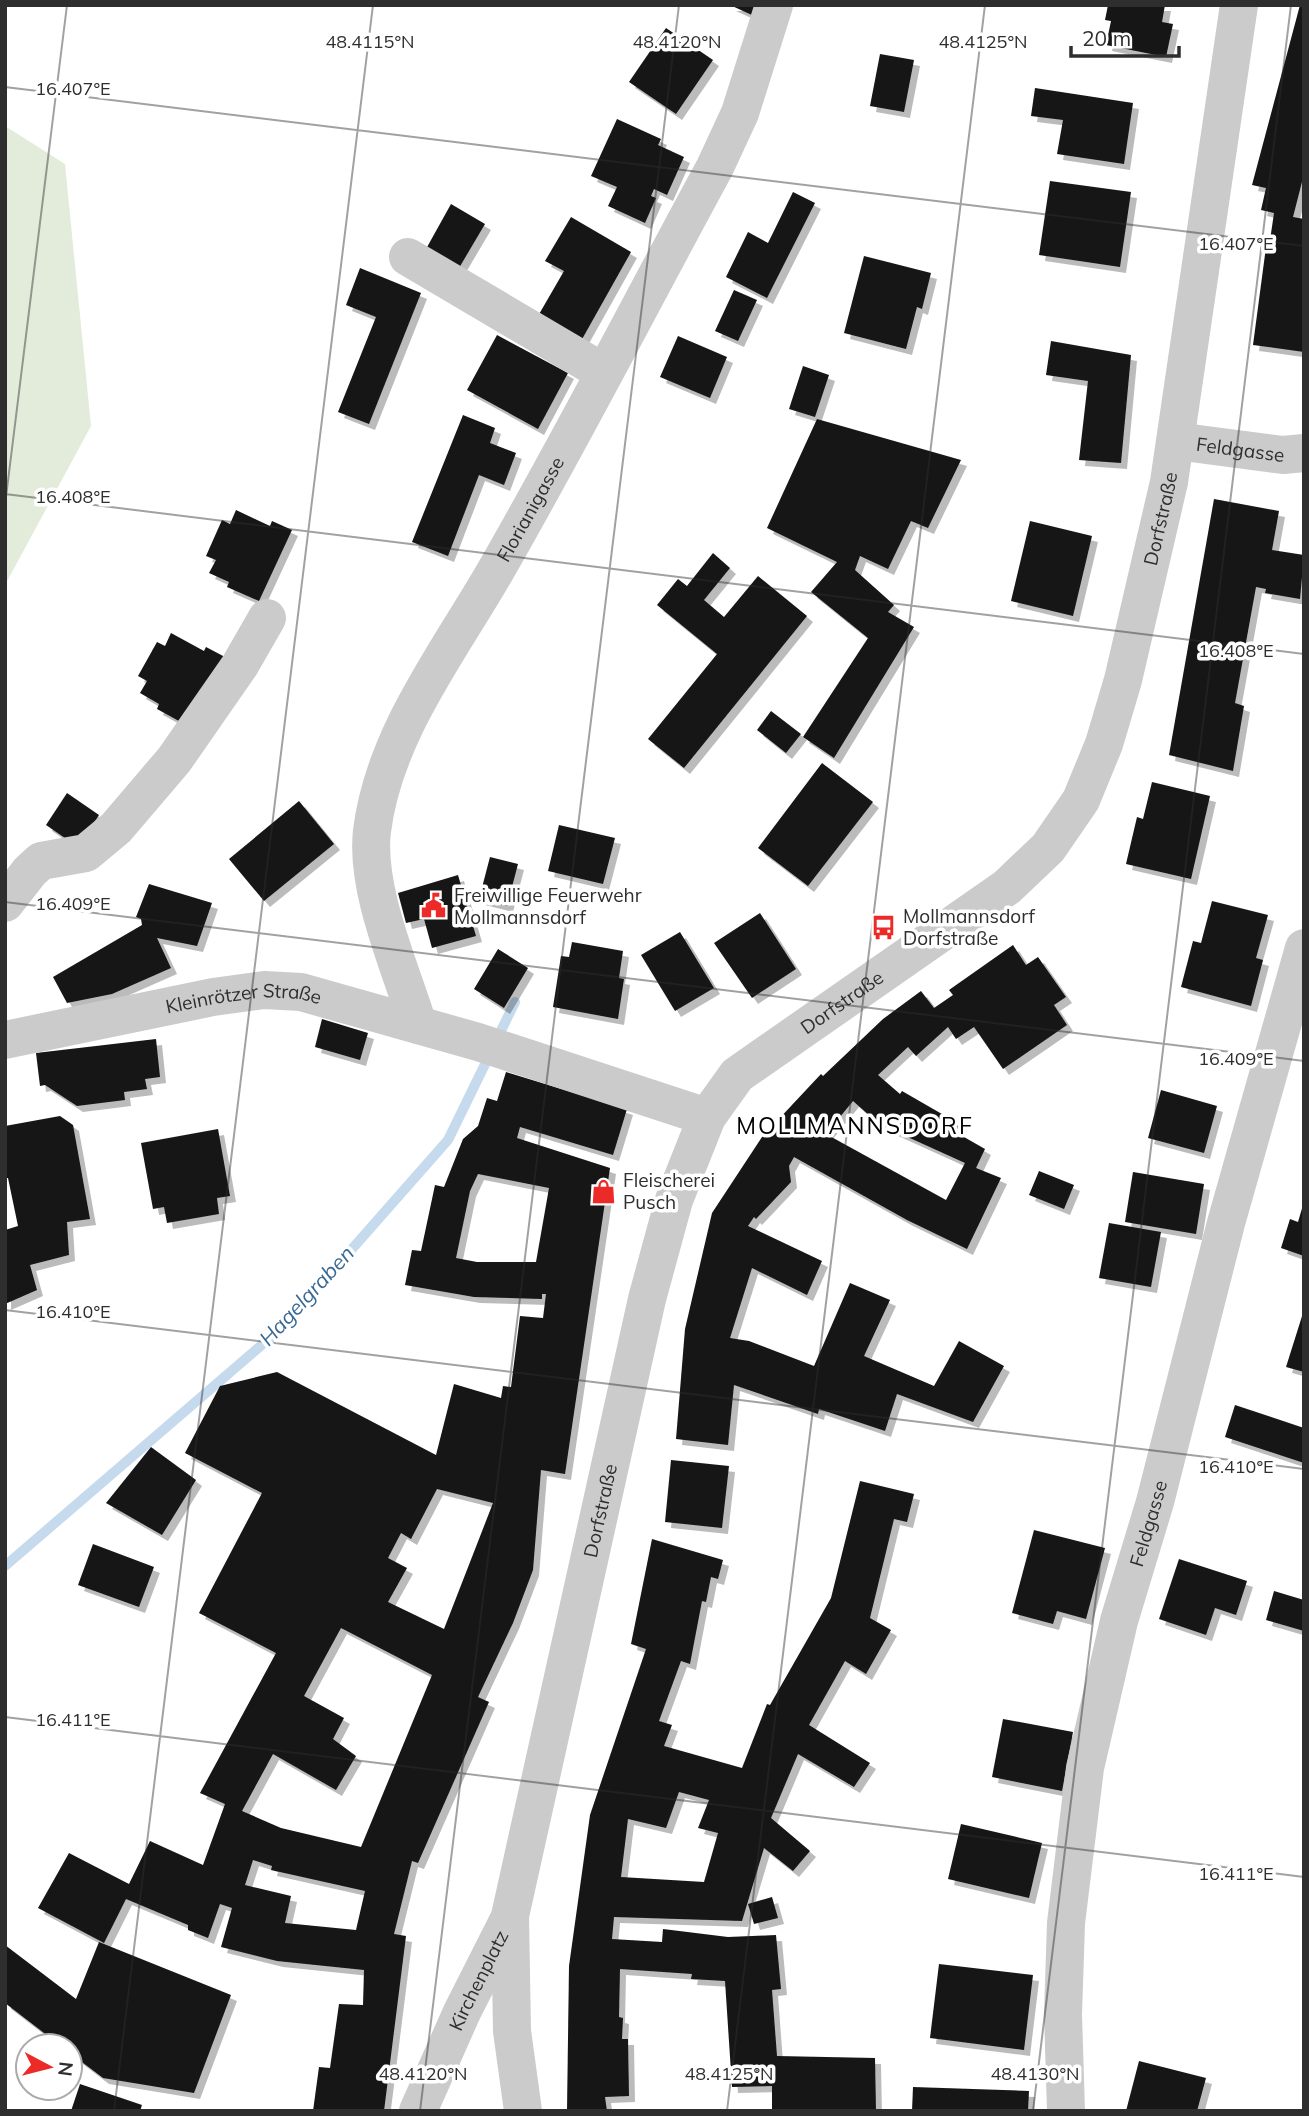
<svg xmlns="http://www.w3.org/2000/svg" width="1309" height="2116" font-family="Mulish,sans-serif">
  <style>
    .green { fill: #e3ecdb }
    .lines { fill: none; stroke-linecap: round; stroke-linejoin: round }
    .stream { stroke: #c6daed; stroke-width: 10 }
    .building { fill: #151515; fill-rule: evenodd; filter: url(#shadow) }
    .minor { stroke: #cbcbcb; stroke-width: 38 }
    .ticks { fill: none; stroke: #2e2e2e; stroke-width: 2; stroke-opacity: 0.45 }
    .labels { text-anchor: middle; stroke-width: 7; stroke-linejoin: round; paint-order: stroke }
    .street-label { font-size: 19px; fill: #2e2e2e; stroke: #fff }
    .poi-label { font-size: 19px; fill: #2e2e2e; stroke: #fff; text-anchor: start }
    .water-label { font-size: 21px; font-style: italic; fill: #396893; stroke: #fff }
    .quarter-label { font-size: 23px; letter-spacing: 2px; fill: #000; stroke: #fff }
    .ticks-label { font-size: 18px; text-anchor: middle; fill: #2e2e2e; stroke: #fff; stroke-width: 7; stroke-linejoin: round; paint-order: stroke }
  </style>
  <defs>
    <filter id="shadow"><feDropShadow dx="6" dy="6" stdDeviation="0" flood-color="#0004"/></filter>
  </defs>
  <rect width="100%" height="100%" fill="#fff"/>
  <!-- green -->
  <path class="green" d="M5,126L65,164L91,426L5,585Z"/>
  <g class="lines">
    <!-- stream -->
    <path class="stream" d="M497,1039L515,1002
      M5,1566L285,1325L448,1140L490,1054"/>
  </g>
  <!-- building -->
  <path class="building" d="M730,5H758L754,16Z
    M1108,5H1165L1162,22L1173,24L1166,57L1106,45L1111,21L1105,20Z
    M1300,5H1304V174L1293,217L1304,219V352L1253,345L1266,247H1269L1274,213L1261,210L1266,188L1252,185Z
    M666,28L713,60L676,114L629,82Z
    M880,54L914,60L904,112L870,106Z
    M1035,88L1133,103L1124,164L1057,154L1063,120L1031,116Z
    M617,119L661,139L658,145L684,157L667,195L654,189L651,196L656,198L645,223L608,206L617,187L591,176Z
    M1050,181L1131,192L1120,267L1039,255Z
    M793,192L815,203L767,298L726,277L748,232L768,243Z
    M451,204L485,224L459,268L426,249Z
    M571,217L631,252L581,341L538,316L564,271L545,261Z
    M864,256L931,273L922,309L917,307L906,349L844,333Z
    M360,268L421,293L369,424L338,412L376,317L346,305Z
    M734,290L757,300L738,341L715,331Z
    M497,335L568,373L538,429L467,390Z
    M678,336L727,357L710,398L660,377Z
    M1051,341L1131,355L1121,463L1079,460L1088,381L1046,375Z
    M803,366L829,375L815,417L789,409Z
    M463,415L495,428L490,443L516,453L504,485L479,475L448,556L412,542Z
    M817,419L961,460L928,528L911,521L888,569L860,556L855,570L894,605L888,612L914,627L834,758L803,737L868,638L811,592L837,562L767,528Z
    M1214,499L1279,511L1272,550L1304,555L1300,599L1265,593L1266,589L1256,587L1235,703L1244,706L1233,771L1169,755Z
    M236,510L270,526L272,521L292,530L259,601L227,587L229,582L209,573L216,560L206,556L222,520L230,524Z
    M1030,521L1092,536L1073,616L1011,601Z
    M713,553L730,568L704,600L724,617L758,576L807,616L684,768L648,739L717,654L657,605L678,579L687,586Z
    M171,633L204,651L206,647L225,657L188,726L157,709L159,704L140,693L147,681L138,676L157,642L165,646Z
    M771,711L801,734L786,753L757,730Z
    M822,763L873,802L808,886L758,848Z
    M1152,782L1210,796L1191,879L1126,864L1137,817L1143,819Z
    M67,793L99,815L78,847L46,825Z
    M299,801L334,844L264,901L229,859Z
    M559,825L615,838L603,884L548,871Z
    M490,857L518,864L507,906L479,899Z
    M458,875L476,936L432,948L424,919L406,923L398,893Z
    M149,884L212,903L197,946L157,938L171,968L112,994L67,1003L53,977L142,925L141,919L136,917Z
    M1212,901L1268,915L1256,958L1263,960L1251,1006L1181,987L1193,941L1201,943Z
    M760,913L796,969L752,998L714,943Z
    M680,932L714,988L675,1011L641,955Z
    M572,942L623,951L619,978L624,979L618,1019L553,1007L561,956L569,957Z
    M1013,945L1026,965L1038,957L1066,997L1054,1005L1067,1025L1003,1069L974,1027L956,1039L948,1027L916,1056L908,1047L878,1075L900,1094L902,1091L961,1125L957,1133L985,1149L976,1168L1001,1178L967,1249L907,1220L794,1157L789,1166L791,1182L756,1219L754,1217L748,1226L822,1261L807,1295L752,1268L730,1338L749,1341L814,1366L850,1283L890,1300L864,1356L934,1386L959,1341L1004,1366L973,1422L897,1394L885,1431L819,1409L818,1414L734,1385L728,1445L676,1439L685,1329L712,1213L762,1137L821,1074L823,1076L883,1019L921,991L934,1008L953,995L949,990ZM853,1101L879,1124L965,1163L946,1200L826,1134Z
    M498,949L528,968L504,1008L474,989Z
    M322,1019L368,1033L360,1060L315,1047Z
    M156,1039L160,1077L145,1079L147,1089L124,1092L125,1100L77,1106L45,1085L40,1086L36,1053Z
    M506,1072L627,1109L613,1155L520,1127L517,1138L610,1168L565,1474L541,1470L533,1570L513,1623L478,1697L489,1702L418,1863L412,1861L394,1934L406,1936L384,2111H313L319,2067L330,2068L339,2004L363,2005L364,1970L277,1961L221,1947L232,1908L220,1904L208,1938L188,1930V1925L126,1899L104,1943L38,1908L69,1853L129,1884L150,1841L203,1865L225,1804L200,1793L276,1653L199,1613L262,1493L185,1453L220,1386L277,1372L436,1455L454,1384L501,1398L503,1386L511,1387L520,1316L543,1318L546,1294H542V1299L474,1297L405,1285L412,1250L421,1251L435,1185L444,1187L463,1139L478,1126L487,1098L497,1101ZM478,1174L549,1188L536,1262H477L456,1258L470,1191ZM437,1489L493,1503L444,1629L388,1602L407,1568L388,1558L401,1533L411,1539ZM341,1628L432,1675L361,1847L281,1828L242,1811L273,1754L336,1790L356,1756L333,1739L344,1718L304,1696ZM253,1860L272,1866L271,1870L365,1891L356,1930L285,1923L291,1896L245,1885Z
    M1161,1090L1217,1106L1204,1153L1148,1138Z
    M60,1116L73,1125L90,1219L67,1222L69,1255L30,1265L37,1290L5,1304V1230L18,1226L8,1178H5V1126Z
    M218,1129L230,1196L217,1198L219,1214L167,1223L164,1207L153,1209L141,1143Z
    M1039,1171L1074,1185L1064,1209L1029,1195Z
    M1133,1172L1204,1184L1196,1234L1125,1222Z
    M1303,1205H1304V1256L1281,1248L1290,1219L1298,1222Z
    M1109,1223L1161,1232L1151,1287L1099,1278Z
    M1303,1313H1304V1372L1286,1367Z
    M1235,1405L1304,1428V1463L1225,1437Z
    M151,1447L196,1480L162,1535L106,1503Z
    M671,1460L729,1466L722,1528L665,1522Z
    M860,1481L914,1494L907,1522L894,1519L870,1618L891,1630L866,1674L845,1661L809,1725L870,1763L854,1787L798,1754L771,1818L810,1851L793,1871L764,1848L742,1921L614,1917L612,1939L662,1942L663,1929L728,1937L776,1935L781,1989L772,1990L777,2056L875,2058L876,2111H772V2086L732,2087L725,1981L691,1979L692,1974L620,1969L619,2017L623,2018L622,2039H628L629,2096L605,2097L607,2111H567L569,1966L590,1815L646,1649L631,1644L652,1539L723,1560L718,1579L711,1577L706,1602L702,1601L690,1664L681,1661L659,1721L672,1725L664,1746L742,1768L767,1704L770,1705L831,1598ZM679,1792L709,1800L698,1828L718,1833L704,1882L621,1877L628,1819L666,1828Z
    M1034,1530L1105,1548L1086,1619L1057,1611L1053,1624L1012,1613Z
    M93,1544L154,1567L139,1607L78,1585Z
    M1179,1559L1247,1581L1236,1615L1215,1608L1206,1635L1159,1619Z
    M1274,1591L1304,1600V1631L1266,1620Z
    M1003,1719L1073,1732L1062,1791L992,1777Z
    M961,1824L1042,1843L1029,1898L948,1879Z
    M772,1897L778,1918L754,1924L748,1904Z
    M99,1942L231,1995L194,2093L103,2078L70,2053V2046H61L5,2003V1945L76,1999Z
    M939,1964L1033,1975L1024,2050L930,2038Z
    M1139,2061L1206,2078L1197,2111H1126Z
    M80,2084L142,2105L140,2111H71Z
    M913,2087L1029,2091L1028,2111H912Z"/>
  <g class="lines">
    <!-- minor -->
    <g class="minor">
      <path d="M408,257L603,372"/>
      <path id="s1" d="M1176,441L1283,455L1304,453"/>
      <path d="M5,903L30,871L41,861L86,853L116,828L174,760L240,665L267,618"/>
      <path id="s2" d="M418,1025C401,969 365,890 372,831C384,734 449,652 496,570C572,438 642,301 715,167L740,113L774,5"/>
      <path id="s3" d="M5,1040L213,997L264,990L301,992L478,1042L707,1117"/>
      <path id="s4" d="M418,2111L462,2012L508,1921"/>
      <path id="s5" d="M523,2111L512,2031L510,1916L647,1299L674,1200L707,1117L737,1075L1007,887L1048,848L1081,800L1104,744L1123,680L1169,482L1239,5"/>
      <path id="s6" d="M1066,2111L1063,2014L1066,1923L1085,1768L1119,1621L1155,1502L1226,1223L1304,948"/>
    </g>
  </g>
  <!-- ticks -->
  <path class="ticks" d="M5,87L1304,246M5,494L1304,654M5,505L67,5M5,902L1304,1061M5,1310L1304,1469M5,1717L1304,1877M114,2111L373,5M420,2111L679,5M727,2111L985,5M1033,2111L1291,5"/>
  <!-- icons -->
  <defs>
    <symbol id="civic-bare" viewBox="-9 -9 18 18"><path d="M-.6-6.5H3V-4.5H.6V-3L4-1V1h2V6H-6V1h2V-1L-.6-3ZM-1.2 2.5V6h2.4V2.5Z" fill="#ec2b28" stroke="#fff" stroke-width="2.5" paint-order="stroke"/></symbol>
    <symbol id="bus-bare" viewBox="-9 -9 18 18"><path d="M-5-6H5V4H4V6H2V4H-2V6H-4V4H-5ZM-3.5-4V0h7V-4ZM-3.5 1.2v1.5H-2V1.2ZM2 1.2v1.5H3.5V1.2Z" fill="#ec2b28" stroke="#fff" stroke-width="2.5" paint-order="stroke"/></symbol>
    <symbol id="shop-bare" viewBox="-9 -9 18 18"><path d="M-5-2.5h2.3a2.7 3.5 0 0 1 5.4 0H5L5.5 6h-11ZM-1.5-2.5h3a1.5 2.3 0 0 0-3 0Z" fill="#ec2b28" stroke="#fff" stroke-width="2.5" paint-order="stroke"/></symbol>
  </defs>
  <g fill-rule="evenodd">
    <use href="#civic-bare" x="416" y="888" width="35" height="35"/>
    <use href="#bus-bare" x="866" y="910" width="35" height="35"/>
    <use href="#shop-bare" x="586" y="1174" width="35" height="35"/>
  </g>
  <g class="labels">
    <!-- street labels -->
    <g class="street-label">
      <text dy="7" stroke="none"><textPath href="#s1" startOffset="65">Feldgasse</textPath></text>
      <text dy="7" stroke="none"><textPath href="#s2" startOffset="562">Florianigasse</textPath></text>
      <text dy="7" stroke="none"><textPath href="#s5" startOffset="1808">Dorfstraße</textPath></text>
      <text dy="7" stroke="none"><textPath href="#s5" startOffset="1199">Dorfstraße</textPath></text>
      <text dy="7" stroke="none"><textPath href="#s3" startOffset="243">Kleinrötzer Straße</textPath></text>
      <text dy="7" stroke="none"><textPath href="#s5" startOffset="611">Dorfstraße</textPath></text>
      <text dy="7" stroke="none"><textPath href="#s6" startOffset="597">Feldgasse</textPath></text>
      <text dy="7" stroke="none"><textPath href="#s4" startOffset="144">Kirchenplatz</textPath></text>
    </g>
    <!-- poi labels -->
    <g class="poi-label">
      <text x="454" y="902">Freiwillige Feuerwehr<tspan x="454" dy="22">Mollmannsdorf</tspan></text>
      <text x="903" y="923">Mollmannsdorf<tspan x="903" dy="22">Dorfstraße</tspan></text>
      <text x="623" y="1187">Fleischerei<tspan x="623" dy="22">Pusch</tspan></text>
    </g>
    <!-- water labels -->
    <g class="water-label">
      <text transform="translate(307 1296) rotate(-47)" y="7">Hagelgraben</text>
    </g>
    <!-- quarter labels -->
    <g class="quarter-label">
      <text x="855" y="1134">MOLLMANNSDORF</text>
    </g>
  </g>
  <g class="ticks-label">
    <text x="370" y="48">48.4115°N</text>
    <text x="677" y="48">48.4120°N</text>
    <text x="983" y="48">48.4125°N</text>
    <text x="73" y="95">16.407°E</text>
    <text x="1236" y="250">16.407°E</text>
    <text x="73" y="503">16.408°E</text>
    <text x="1236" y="657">16.408°E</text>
    <text x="73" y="910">16.409°E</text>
    <text x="1236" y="1065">16.409°E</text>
    <text x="73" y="1318">16.410°E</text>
    <text x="1236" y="1473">16.410°E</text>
    <text x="73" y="1726">16.411°E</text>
    <text x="1236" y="1880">16.411°E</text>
    <text x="423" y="2080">48.4120°N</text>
    <text x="729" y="2080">48.4125°N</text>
    <text x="1035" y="2080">48.4130°N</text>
  </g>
  <!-- border -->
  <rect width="1309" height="2116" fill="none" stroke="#2e2e2e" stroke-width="14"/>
  <!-- north arrow -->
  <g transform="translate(49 2067) rotate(97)"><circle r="33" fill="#ffffff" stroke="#ababab" stroke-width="2"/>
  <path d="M0-5L12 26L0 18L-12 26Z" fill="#ec2b28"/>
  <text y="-10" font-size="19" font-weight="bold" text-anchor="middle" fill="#2e2e2e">N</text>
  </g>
  <!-- scale -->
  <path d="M1071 46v10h108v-10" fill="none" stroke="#2e2e2e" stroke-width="3.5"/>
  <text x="1082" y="46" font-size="21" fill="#2e2e2e" stroke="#ffffff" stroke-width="5" paint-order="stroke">20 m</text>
</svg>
